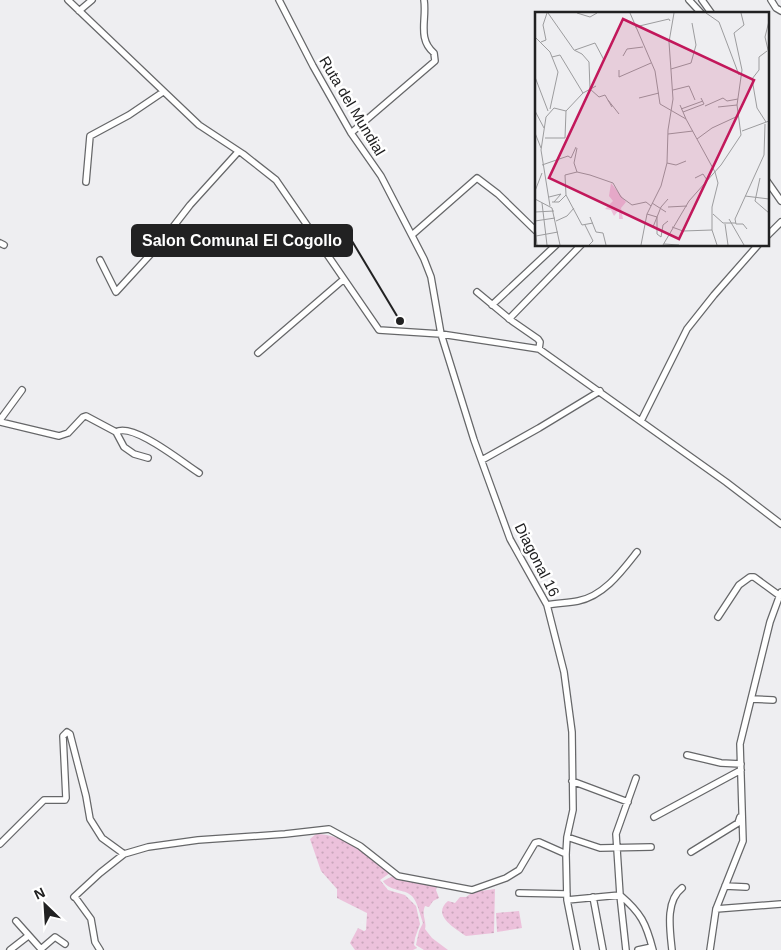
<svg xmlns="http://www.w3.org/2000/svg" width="781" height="950" font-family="Arial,sans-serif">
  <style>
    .grass { fill: url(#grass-dots) }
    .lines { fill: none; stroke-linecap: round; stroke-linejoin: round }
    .minor-casing { stroke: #666769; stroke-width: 8 }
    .minor { stroke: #fff; stroke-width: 5.5 }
    .labels { text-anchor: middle; stroke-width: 5; stroke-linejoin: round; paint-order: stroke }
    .street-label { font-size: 15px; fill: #212122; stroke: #fff }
    .inset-road { fill: none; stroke: #9c9c9e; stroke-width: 1 }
    .view { fill: #c2185b; fill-opacity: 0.15; stroke: #c2185b; stroke-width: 2.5 }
    .inset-edge { fill: none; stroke: #212122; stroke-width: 2.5 }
    .leader { fill: none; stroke: #212122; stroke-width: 2 }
    .callout-dot { fill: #212122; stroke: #fff; stroke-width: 2 }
    .callout { fill: #212122; stroke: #212122; stroke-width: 2 }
    .callout-label { font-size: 16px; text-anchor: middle; font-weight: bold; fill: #fff }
  </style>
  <defs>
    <pattern id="grass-dots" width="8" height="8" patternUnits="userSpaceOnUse" patternTransform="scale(1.25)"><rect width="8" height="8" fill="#ecc1db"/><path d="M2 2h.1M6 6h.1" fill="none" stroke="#caa6bc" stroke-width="1.8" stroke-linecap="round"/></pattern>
  </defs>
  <rect width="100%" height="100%" fill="#eeeef1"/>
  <!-- grass -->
  <path class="grass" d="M316,834C346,834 367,856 390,873L380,880L388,890L405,895L416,906L420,924L415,938L414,945L417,948L413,950H355L350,943L358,928L364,931L366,930L367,913L337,898V889L321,871L310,839Z
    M393,876L437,887L436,890L439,898L433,901L429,907L425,906C421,915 427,921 425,929L432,938L448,950H424L416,945L419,931L423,923C420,915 418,903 412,896C403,888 390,892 383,881Z
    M495,889L494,933L466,936C455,928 431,915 448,901L455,903L460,897H466L473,892Z
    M519,911L522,928L497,932L496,913Z"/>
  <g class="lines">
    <defs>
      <path id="minor" d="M68,0L199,125L243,154L276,180L379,330L441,334L539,349L726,482L781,524
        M279,0L313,66L351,133L381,176L424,259L431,277L441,334L474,440L510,539L547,605L564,672L572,732L573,810L567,837L566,854L567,900L577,950
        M689,0L702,14
        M702,0L712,14
        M771,0L776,8L781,11
        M79,11L92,0
        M351,133L435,61L434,53C417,39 427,19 424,0
        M767,181L781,201
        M86,182L90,136L129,115L163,92
        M412,235L477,178L498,194L536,231
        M767,236L781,222
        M0,243L4,245
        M100,260L116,292L159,245L190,205L238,152
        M477,292L512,321L538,339L540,342L539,349
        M492,305L556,245
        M509,319L581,245
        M258,353L344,279
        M0,420L22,390
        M641,421L687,329L714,295L758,245
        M0,422L59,436L68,433L83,417L86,416L116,432L124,447L134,454L148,458
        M116,432C133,422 183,463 199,473
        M482,460L539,428L600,391
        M547,605C557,603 568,603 578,601C604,596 622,571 637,552
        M718,617L739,585L750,577H754L780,596
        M751,699L773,700
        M687,755L721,763L741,764
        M572,781L628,802
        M654,817L741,770
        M567,837L600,848L651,847
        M0,844L44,800H65L66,798L63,736L67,732L70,734L86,796L90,819L102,838L124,854
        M691,852L738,823L740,817
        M725,886L746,887
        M519,893L567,894
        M74,897L100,873L124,854L148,847L198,840L285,834L329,829L360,846L398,876L472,890L506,878L519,870L535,843L539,842L566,854
        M75,897L91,919L95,942L100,950
        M593,897L603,950
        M567,900L620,895C641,913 646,923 653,950
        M716,909L781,904
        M16,921L41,949L55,937L65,944
        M10,950L28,936
        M626,950L620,895L616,834L636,778
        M638,950L652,947
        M672,950C670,930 665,901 682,888
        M710,950L716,909L743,841L740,744L770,622L781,592"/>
    </defs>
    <!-- minor casing -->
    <use href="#minor" class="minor-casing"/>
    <!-- minor -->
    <use href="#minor" class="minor"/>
  </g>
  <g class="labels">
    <!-- street labels -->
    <g class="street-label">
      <text transform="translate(352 106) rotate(59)" y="5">Ruta del Mundial</text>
      <text transform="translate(537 560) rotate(63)" y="5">Diagonal 16</text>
    </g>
  </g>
  <!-- overview -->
  <g transform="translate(535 12)">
    <rect width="234" height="234" fill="#eeeef1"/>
    <path d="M76,171L91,190L86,196L88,207H84V198L79,204L76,198L70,197L78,189L74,184Z" fill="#ecc1db"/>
    <path class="inset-road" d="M13,1L39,38L47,42L54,50L55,77L64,85L70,83L77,95M42,1L55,5L62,1M95,1L120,59L125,92L151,107L180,160L183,171L177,195V218L182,233M171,1L184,10L204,63M234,9L230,25L234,42M100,15L134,7L135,9M0,25L15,40L23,60L15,97M6,30L11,28L8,13L12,1M40,38L60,31L69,48M88,44L92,37L108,35M17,45L25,43L48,81M136,57L156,51L161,33L157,11M84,58V65L116,51M0,65L13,99M138,78L154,74L160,88M104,86L124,81M73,88L84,102M145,93L151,107M170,94L188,86L192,89L203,87M183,95L202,93M146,97L168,89M0,99L9,116M148,100L169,92L166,86M231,110L222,96L217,67L224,58V45L232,39M207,119L234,109M0,121L6,136M133,122L158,119M10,126H30L31,99L48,81L61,74M162,127L177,116L203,104M132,151L141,153L151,149M7,153L33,144L36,146L41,135M42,160L39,151L42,136M30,163L42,160L55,163L78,171L86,185L97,193L111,190L116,194M30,163L31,183L47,213L58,211M160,166L168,162L172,168M225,166L220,189L234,201M0,179L7,161M210,184L234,187M14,185L26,182L19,190M0,187L17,196L25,233M17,190H24L31,183M7,191L12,233M117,191L131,200M15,194L6,138L11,105L19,96L31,99M133,195L152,194M0,200L19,199M112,202L122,205V222L126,225M178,202L188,211H201M55,205L61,220L68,221L71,233M194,207L209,233M0,209L20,206M21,209L32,204L39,196M190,212L193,233M50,213L58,229L54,233M0,214L2,233M118,215L126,195L133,187M137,215L148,219L177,218M212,217L208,212H201L200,207L229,143L230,112M1,224L23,220M126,225L128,213L133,209M129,232L144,233M106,233L112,202L126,174L132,151L133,118L138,87L134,30L139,1M128,233L154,189L186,153L206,123L202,93L207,58L199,21L209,13L206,1"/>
    <path class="view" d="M88,7L219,68L144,227L14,166Z"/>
    <rect width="234" height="234" class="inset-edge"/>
  </g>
  <!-- callouts -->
  <path class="leader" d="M400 321L352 241"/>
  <circle class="callout-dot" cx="400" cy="321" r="5"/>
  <rect class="callout" x="132" y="225" width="220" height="31" rx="5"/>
  <g class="callout-label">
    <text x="242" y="246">Salon Comunal El Cogollo</text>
  </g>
  <!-- north arrow -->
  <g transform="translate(45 905) rotate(335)" stroke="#ffffff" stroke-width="4" paint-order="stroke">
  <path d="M0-4L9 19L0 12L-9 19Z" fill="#212122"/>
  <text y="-8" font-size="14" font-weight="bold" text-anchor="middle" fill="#212122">N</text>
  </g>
</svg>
